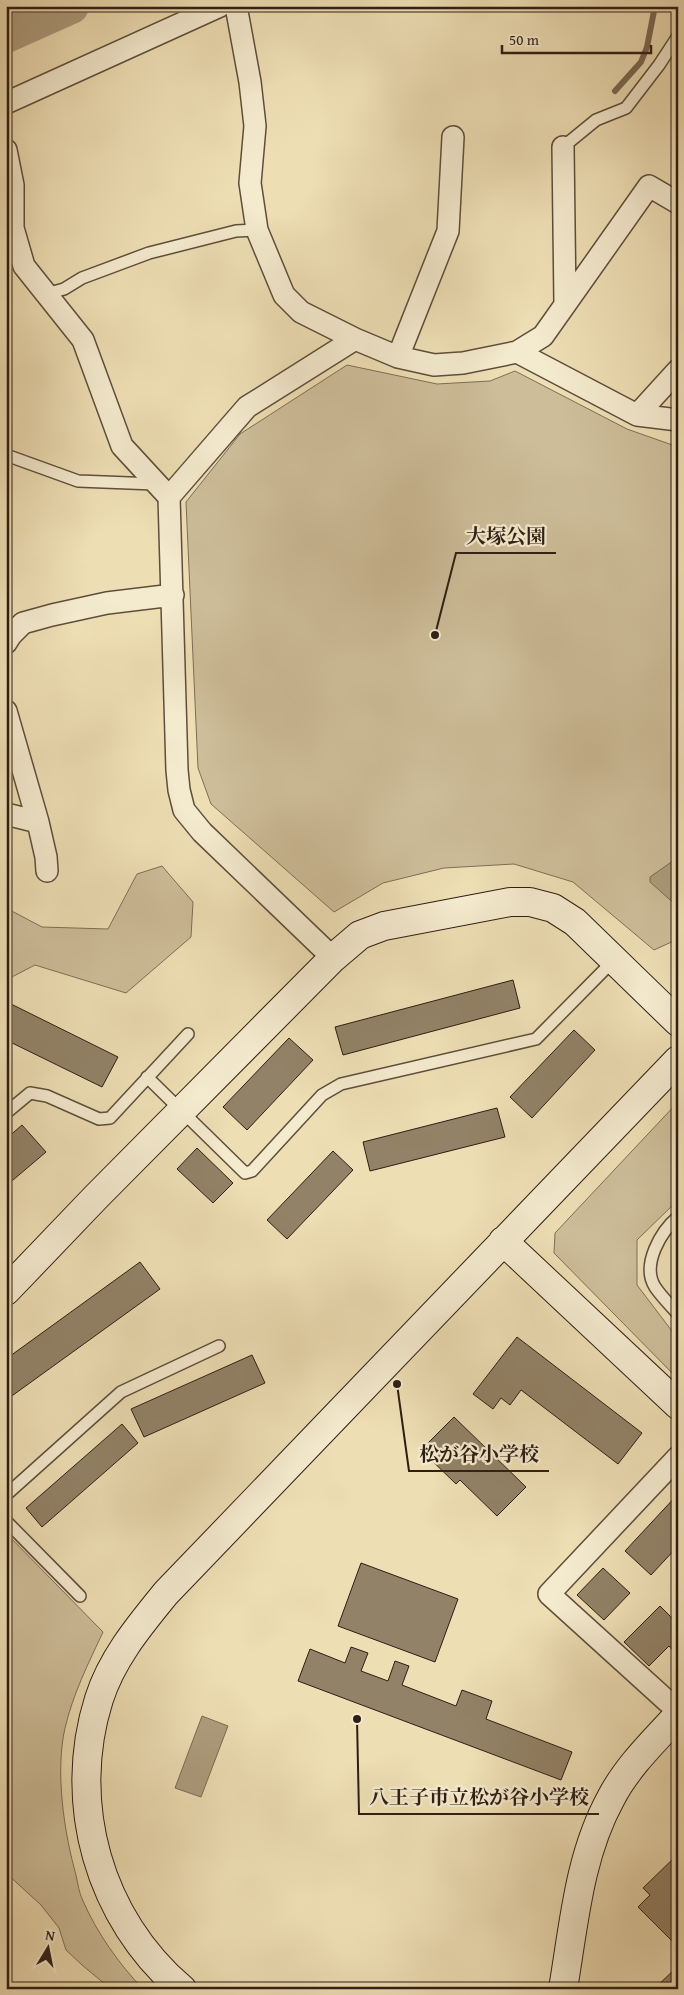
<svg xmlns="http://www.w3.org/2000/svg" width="684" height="1995" font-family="'Gentium Book Plus','Noto Serif JP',serif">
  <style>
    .green { fill: #cdbd99; stroke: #7e6e56 }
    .water { fill: #ad9d7e; stroke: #7a6a54 }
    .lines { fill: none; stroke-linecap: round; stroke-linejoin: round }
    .stream { stroke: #7a6a54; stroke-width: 6 }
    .river { stroke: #ad9d7e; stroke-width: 36 }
    .building { fill: #928267; stroke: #2e1e14 }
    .lane-casing { stroke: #5e4e3c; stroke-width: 14 }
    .street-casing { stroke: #5e4e3c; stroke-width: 24 }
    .secondary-casing { stroke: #2e1e14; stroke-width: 30 }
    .lane { stroke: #f4eace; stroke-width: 11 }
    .street { stroke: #f4eace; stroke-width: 21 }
    .secondary { stroke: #f4eace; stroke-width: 28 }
    .leader { fill: none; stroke: #2e1e14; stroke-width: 2 }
    .callout-dot { fill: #2e1e14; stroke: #f4eace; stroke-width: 2 }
    .callout-label { font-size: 20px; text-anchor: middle; font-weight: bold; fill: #2e1e14; stroke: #f4eace; stroke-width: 4.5; stroke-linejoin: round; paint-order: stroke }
  </style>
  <rect width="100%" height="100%" fill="#eedeb4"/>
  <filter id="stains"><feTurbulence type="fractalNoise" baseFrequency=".004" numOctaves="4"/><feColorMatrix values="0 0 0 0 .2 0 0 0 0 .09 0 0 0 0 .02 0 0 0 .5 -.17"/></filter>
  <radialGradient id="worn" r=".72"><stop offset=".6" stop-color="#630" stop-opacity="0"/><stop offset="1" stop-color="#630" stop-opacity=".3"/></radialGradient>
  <!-- green -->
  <path class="green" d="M347,365L437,384L490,381L515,371L627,429L678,447V939L654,950L573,882L514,864L444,868L383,883L334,912L211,804L198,768L186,502L240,434Z
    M162,866L193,902L191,937L126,993L35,965L6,980V908L42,927L108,929L137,874Z
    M678,1102V1200L637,1240V1285L678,1339V1379L554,1253L555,1233Z
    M6,1533L103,1632C88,1664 73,1694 65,1728C55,1772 64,1832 76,1875C78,1884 79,1893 83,1901C97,1933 119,1964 143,1989H111L82,1965L66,1950L59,1928L41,1905L6,1873Z"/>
  <!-- water -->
  <path class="water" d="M678,855V907L650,882V877L670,863Z
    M202,1716L228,1726L201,1797L175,1788Z"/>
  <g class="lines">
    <!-- stream -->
    <path class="stream" d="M615,91L641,62L647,47L655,6"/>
    <!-- river -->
    <path class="river" d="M6,35L71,6"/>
  </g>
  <!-- building -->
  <path class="building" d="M513,980L520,1008L343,1055L335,1027Z
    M9,1003L118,1057L102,1087L6,1040V1008Z
    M574,1030L595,1050L532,1118L510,1097Z
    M289,1038L313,1060L247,1130L223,1107Z
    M497,1108L505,1137L370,1171L363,1142Z
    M22,1125L46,1152L6,1186V1139Z
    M197,1148L233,1183L213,1203L177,1169Z
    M333,1151L353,1170L287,1239L267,1220Z
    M140,1262L160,1289L9,1398L6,1395V1359Z
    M517,1337L642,1433L618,1464L521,1390L510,1405L501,1398L493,1409L473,1394Z
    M252,1355L265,1383L144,1437L131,1409Z
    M454,1417L526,1487L497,1516L460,1480L456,1484L421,1450Z
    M122,1424L138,1443L42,1527L26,1508Z
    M678,1494V1546L651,1575L625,1551Z
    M361,1563L458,1599L435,1662L338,1626Z
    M603,1568L630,1593L604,1620L577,1595Z
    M660,1606L678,1624V1656L669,1646L649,1666L624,1642Z
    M351,1647L368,1653L361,1671L388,1681L395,1661L409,1666L402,1685L456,1706L462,1690L492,1701L486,1719L572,1752L561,1780L298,1681L310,1649L345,1663Z
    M678,1854V1947L638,1907L650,1895L643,1888Z
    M678,1966V1989H654Z"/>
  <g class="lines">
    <defs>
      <path id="lane" d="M563,147L596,120L626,108L659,65L678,36
        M46,294L64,289L82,278L149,253L236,231L257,230
        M6,455L78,481L155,484
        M147,1077L245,1173L252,1171L322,1095L341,1084L536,1039L614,960
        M6,1113L30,1093L47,1096L99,1119L110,1118L188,1034
        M678,1217C661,1231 641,1265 655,1287C661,1296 670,1305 678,1314
        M6,1495L121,1392L219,1346
        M6,1521L80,1596"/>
      <path id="street" d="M236,6L250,82L255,126L250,183L257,230L284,295L301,312L355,339
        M6,103L220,6
        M563,147L565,304
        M6,150L13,185V228L24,266L83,340L122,446L169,497
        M517,352L637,415L678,420
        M398,357L448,231L453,137
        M637,415L678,370
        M6,643L11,635L23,623L52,615L107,603L173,595
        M6,711L38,822L46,857L47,871
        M6,814L38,822
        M333,958L202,832L184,810L179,790L177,770L169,497L247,407L355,339L398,357L434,365L463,363L517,352L543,336L649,186L678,203
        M678,1457L549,1594L678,1711"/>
      <path id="secondary" d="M503,1241L678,1405
        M6,1291L96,1197L333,958L360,935L384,926L510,902H530L553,908L575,922L678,1022
        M182,1989C99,1919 66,1803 99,1699C112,1658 140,1625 166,1593L678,1060
        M563,1989C574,1924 579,1856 611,1798C627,1767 654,1741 678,1715"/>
    </defs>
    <!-- lane casing -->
    <use href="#lane" class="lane-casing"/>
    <!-- street casing -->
    <use href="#street" class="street-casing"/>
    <!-- secondary casing -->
    <use href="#secondary" class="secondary-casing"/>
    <!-- lane -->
    <use href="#lane" class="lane"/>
    <!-- street -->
    <use href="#street" class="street"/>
    <!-- secondary -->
    <use href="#secondary" class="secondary"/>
  </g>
  <!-- callouts -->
  <path class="leader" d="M435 635L456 553H556M397 1384L409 1471H549M357 1719L359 1814H599"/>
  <g class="callout-dot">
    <circle cx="435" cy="635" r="5"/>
    <circle cx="397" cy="1384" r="5"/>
    <circle cx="357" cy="1719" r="5"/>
  </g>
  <g class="callout-label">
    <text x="506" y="543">大塚公園</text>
    <text x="479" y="1461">松が谷小学校</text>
    <text x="479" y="1804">八王子市立松が谷小学校</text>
  </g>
  <!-- margin -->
  <rect width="684" height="1995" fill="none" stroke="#eedeb4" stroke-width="25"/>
  <rect x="8" y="8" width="669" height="1980" fill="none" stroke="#2e1e14" stroke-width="2.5"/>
  <rect x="12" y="12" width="659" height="1970" fill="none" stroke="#2e1e14"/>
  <!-- north arrow -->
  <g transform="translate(48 1948) rotate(10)" stroke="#f4eace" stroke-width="4" paint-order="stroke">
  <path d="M0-4L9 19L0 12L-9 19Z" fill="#2e1e14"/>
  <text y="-8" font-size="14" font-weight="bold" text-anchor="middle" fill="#2e1e14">N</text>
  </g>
  <!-- scale -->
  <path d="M502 45v8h149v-8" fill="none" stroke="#2e1e14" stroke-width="2.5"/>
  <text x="509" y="45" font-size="15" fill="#2e1e14" stroke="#f4eace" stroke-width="4" paint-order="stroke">50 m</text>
  <rect width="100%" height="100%" filter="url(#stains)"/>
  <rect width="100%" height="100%" fill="url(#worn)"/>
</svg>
